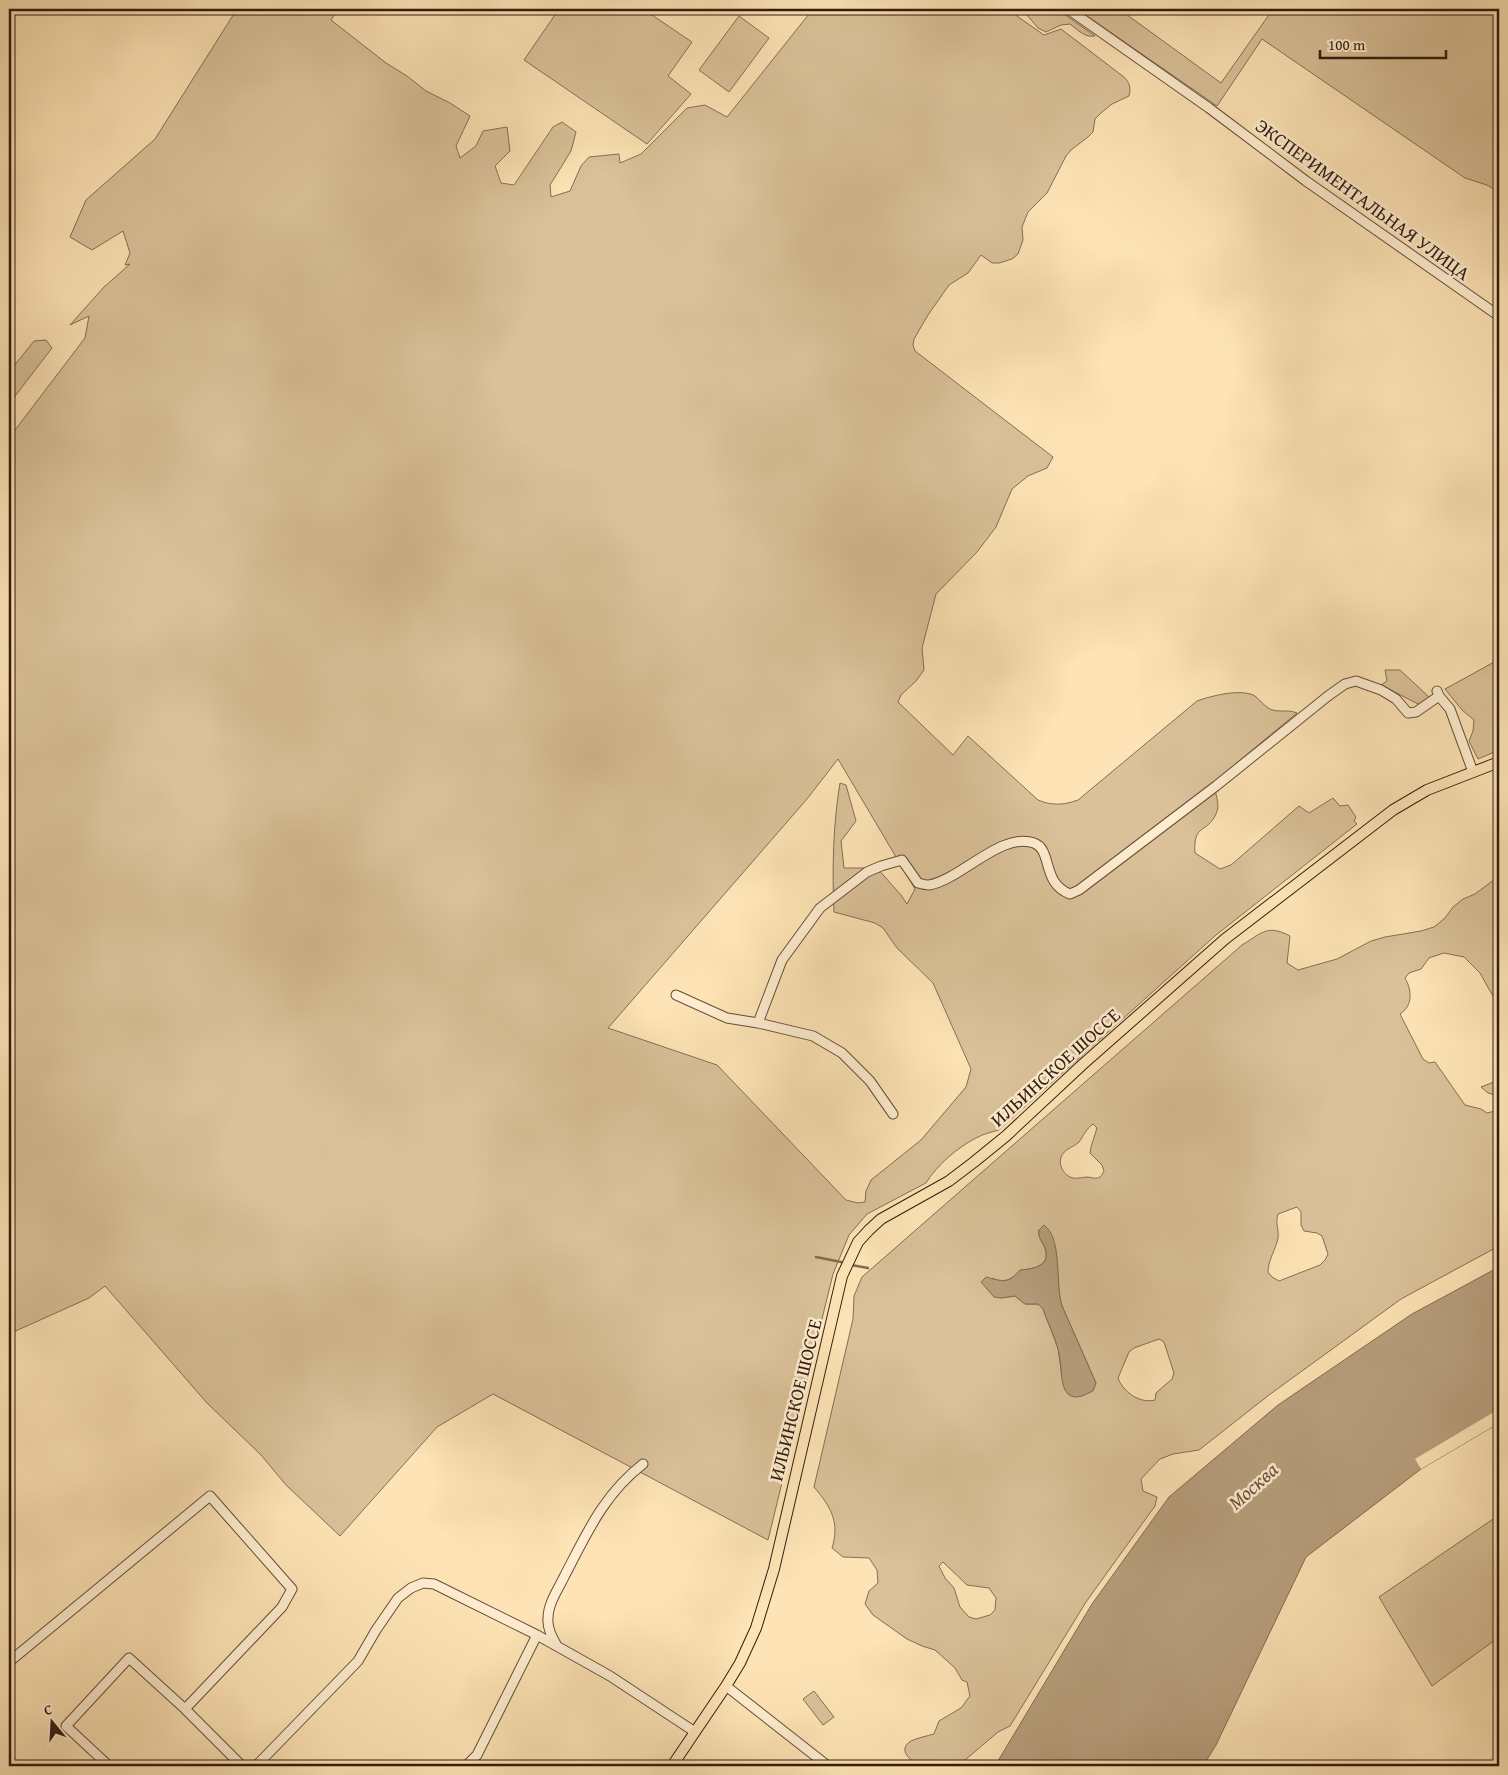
<svg xmlns="http://www.w3.org/2000/svg" width="1508" height="1775" font-family="'Gentium Book Plus',serif">
  <style>
    .green { fill: #dac199; stroke: #866e54; fill-rule: evenodd }
    .water { fill: #b89f7d; stroke: #826b51 }
    .pier { fill: #fde3b5 }
    .lines { fill: none; stroke-linecap: round; stroke-linejoin: round }
    .stream { stroke: #826b51; stroke-width: 2.5 }
    .minor-casing { stroke: #654e38; stroke-width: 11 }
    .major-casing { stroke: #321c0f; stroke-width: 12 }
    .minor { stroke: #feedcf; stroke-width: 9 }
    .major { stroke: #fde3b5; stroke-width: 10 }
    .labels { text-anchor: middle; stroke-width: 5; stroke-linejoin: round; paint-order: stroke }
    .street-label { font-size: 19px; fill: #321c0f; stroke: #feedcf }
    .water-label { font-size: 20px; font-style: italic; fill: #68503b; stroke: #feedcf }
  </style>
  <rect width="100%" height="100%" fill="#fde3b5"/>
  <filter id="stains"><feTurbulence type="fractalNoise" baseFrequency=".004" numOctaves="4"/><feColorMatrix values="0 0 0 0 .2 0 0 0 0 .09 0 0 0 0 .02 0 0 0 .5 -.17"/></filter>
  <radialGradient id="worn" r=".72"><stop offset=".6" stop-color="#630" stop-opacity="0"/><stop offset="1" stop-color="#630" stop-opacity=".3"/></radialGradient>
  <!-- green -->
  <path class="green" d="M237,9H338L331,20L386,63L407,76L426,91L450,103L470,116L456,146L460,158L476,146L483,131L507,127L510,151L495,166L501,183L514,185L553,127L562,122L576,132L571,151L550,185L551,197L570,191L581,166L589,157L619,154L620,163L641,154L687,108L705,105L727,117L813,9H1007L1044,35L1061,29L1124,77C1130,83 1131,88 1129,96L1112,104L1101,113L1095,119L1093,132L1088,137L1071,150L1066,156L1047,193L1028,212L1022,227L1023,240L1018,254L1012,259L999,263H992L981,255L968,273L949,285L928,315L914,339L913,345L915,351L1053,457L1047,468L1028,476L1012,489L996,527L977,552L936,594L922,648L924,670L916,681L901,695L898,702L953,755L968,736L1038,800C1052,806 1064,805 1078,800L1197,701C1211,696 1241,688 1255,696C1260,700 1264,706 1270,709C1279,713 1288,709 1297,713L1216,780C1212,792 1222,803 1216,814C1207,834 1193,823 1195,853L1220,869L1231,865L1299,806L1309,813L1333,798L1340,806L1348,805L1356,817L1354,821L1357,824L1216,935L999,1130C992,1132 983,1134 976,1138C957,1148 937,1165 926,1183L867,1214L849,1235L833,1274L768,1540L493,1394L437,1427L340,1536L286,1485L261,1455L207,1403L105,1286L89,1298L9,1334V438L85,338L89,316L70,325L104,287L130,264L125,265L130,253L123,231L92,250L70,237L86,200L155,139ZM838,759L915,889L907,904L901,895L877,868H844L841,841L856,821L846,785L840,783C833,824 832,871 834,912L875,923L883,928L897,948L933,983L971,1069L966,1087L921,1140L871,1180L866,1191L865,1202L858,1203L846,1200L717,1065L608,1028L807,799Z
    M559,9H643L692,42L668,76L691,94L647,144L524,60Z
    M1014,9H1057L1095,36C1085,38 1078,30 1070,24L1061,25L1046,32L1038,28L1027,15Z
    M1077,9H1119L1221,83L1273,9H1499V192L1487,185L1465,178L1262,39L1217,106Z
    M739,16L769,38L729,92L699,70Z
    M46,340L52,348L9,404V372L34,341Z
    M1496,661H1499V750L1478,759L1469,741L1473,731L1474,720L1462,710L1445,689Z
    M1385,670H1400L1429,697L1420,705L1381,685L1387,681Z
    M1499,876V1007L1480,973L1464,957L1444,953L1429,958L1421,969L1409,973L1405,978C1412,990 1413,1006 1400,1014L1423,1059L1429,1063L1435,1062L1465,1105L1481,1109L1487,1113L1499,1110V1246L1401,1299L1269,1395L1199,1450L1173,1454L1160,1459L1141,1479L1143,1491L1157,1497L1155,1506L1086,1602L1010,1726L998,1732L958,1766C947,1766 933,1768 922,1766C912,1763 896,1750 911,1741C917,1738 927,1736 934,1734L939,1721L961,1708L970,1696L967,1682L962,1680L955,1668L935,1650L922,1646L907,1639L873,1615L865,1604L869,1591L878,1583L877,1570L869,1558L843,1557L832,1548C840,1522 831,1507 814,1487L853,1319L854,1296L862,1277L1242,945C1262,933 1267,924 1290,936L1287,963L1298,970L1337,959L1371,941L1385,937L1421,931L1434,927L1445,918L1453,907L1463,899L1475,894ZM1093,1124L1097,1128L1091,1147L1090,1153L1102,1165L1104,1171C1103,1173 1102,1175 1100,1177C1096,1179 1093,1178 1088,1177C1083,1177 1078,1179 1073,1178C1064,1176 1058,1165 1061,1157C1064,1149 1074,1147 1079,1142C1084,1135 1086,1129 1093,1124ZM1297,1207L1301,1212V1225L1304,1231L1317,1233L1322,1236L1328,1254L1325,1260L1320,1265L1279,1281L1272,1277L1268,1272C1268,1260 1276,1249 1278,1238C1279,1229 1275,1223 1278,1214ZM1044,1225L1055,1248L1059,1293L1062,1306L1096,1383L1062,1376L1058,1348L1043,1309L1038,1304H1025L1015,1296L1001,1298L992,1278C1004,1284 1013,1279 1020,1270C1034,1269 1051,1266 1045,1248C1042,1241 1038,1238 1039,1230ZM1159,1339L1164,1342L1174,1373L1172,1379L1156,1393L1155,1400C1140,1404 1123,1392 1118,1378L1129,1352L1134,1348ZM943,1562L967,1585L989,1588L996,1598L995,1610L990,1615L976,1619L969,1617L960,1607L954,1588L945,1578L939,1566Z
    M1499,1080V1096L1488,1093L1481,1087Z
    M1499,1515V1637L1432,1686L1379,1597Z
    M814,1691L834,1717L823,1725L803,1699Z"/>
  <!-- water -->
  <path class="water" d="M1044,1225C1063,1239 1055,1285 1062,1306L1096,1383L1093,1391C1086,1394 1076,1401 1068,1394C1060,1386 1062,1370 1060,1360C1058,1342 1049,1326 1043,1309L1038,1304H1025L1015,1296L1001,1298L994,1297L981,1282L986,1277C1002,1281 1008,1285 1020,1270C1034,1269 1051,1266 1045,1248C1042,1241 1038,1238 1039,1230Z
    M1499,1267V1423L1421,1469L1306,1557L1216,1745L1203,1766H995L1092,1604L1169,1497L1278,1405L1412,1314Z"/>
  <!-- pier -->
  <path class="pier" d="M1499,1409V1423L1421,1469L1415,1459Z"/>
  <g class="lines">
    <!-- stream -->
    <path class="stream" d="M816,1257L841,1262
      M851,1265L868,1268"/>
    <defs>
      <path id="minor" d="M1068,9L1209,108L1306,181L1499,316
        M1437,691L1439,696L1450,709L1473,772
        M676,995L727,1018L758,1023
        M893,1114L870,1081L842,1053L813,1036L758,1023L782,960L820,908L867,872L881,866L902,860L918,883C922,884 926,885 929,885C960,880 1002,831 1034,843C1053,850 1041,883 1070,894L1079,890L1216,786L1328,696L1345,684L1356,681L1381,690L1396,699L1408,713L1416,712L1439,696
        M557,1646C552,1637 547,1628 548,1618C548,1603 559,1588 565,1575C587,1533 604,1494 643,1464
        M9,1662L210,1496L292,1589L282,1607L185,1709
        M726,1686L828,1766
        M109,1766L66,1726L129,1658L185,1709L242,1766
        M256,1766L358,1661L376,1630L398,1598L411,1588L423,1583L434,1584L537,1635L610,1676L695,1732
        M466,1766L477,1755L537,1635"/>
      <path id="major" d="M672,1766L726,1686L740,1663L756,1628L774,1569L842,1276L858,1242L869,1230L881,1219L949,1181L974,1162L1006,1136L1082,1065L1225,939L1393,810L1427,790L1499,762"/>
    </defs>
    <!-- minor casing -->
    <use href="#minor" class="minor-casing"/>
    <!-- major casing -->
    <use href="#major" class="major-casing"/>
    <!-- minor -->
    <use href="#minor" class="minor"/>
    <!-- major -->
    <use href="#major" class="major"/>
  </g>
  <g class="labels">
    <!-- street labels -->
    <g class="street-label">
      <text transform="translate(1363 199) rotate(36)" y="7">ЭКСПЕРИМЕНТАЛЬНАЯ УЛИЦА</text>
      <text transform="translate(1055 1067) rotate(-42)" y="7">ИЛЬИНСКОЕ ШОССЕ</text>
      <text transform="translate(795 1400) rotate(-76)" y="7">ИЛЬИНСКОЕ ШОССЕ</text>
    </g>
    <!-- water labels -->
    <g class="water-label">
      <text transform="translate(1253 1486) rotate(-42)" y="7">Москва</text>
    </g>
  </g>
  <!-- margin -->
  <rect width="1508" height="1775" fill="none" stroke="#fde3b5" stroke-width="30"/>
  <rect x="10" y="10" width="1488" height="1755" fill="none" stroke="#321c0f" stroke-width="2.5"/>
  <rect x="15" y="15" width="1478" height="1745" fill="none" stroke="#321c0f"/>
  <!-- north arrow -->
  <g transform="translate(52 1722) rotate(342)" stroke="#feedcf" stroke-width="4" paint-order="stroke">
  <path d="M0-4L9 19L0 12L-9 19Z" fill="#321c0f"/>
  <text y="-8" font-size="14" font-weight="bold" text-anchor="middle" fill="#321c0f">С</text>
  </g>
  <!-- scale -->
  <path d="M1320 50v8h126v-8" fill="none" stroke="#321c0f" stroke-width="2.5"/>
  <text x="1328" y="50" font-size="15" fill="#321c0f" stroke="#feedcf" stroke-width="4" paint-order="stroke">100 m</text>
  <rect width="100%" height="100%" filter="url(#stains)"/>
  <rect width="100%" height="100%" fill="url(#worn)"/>
</svg>
